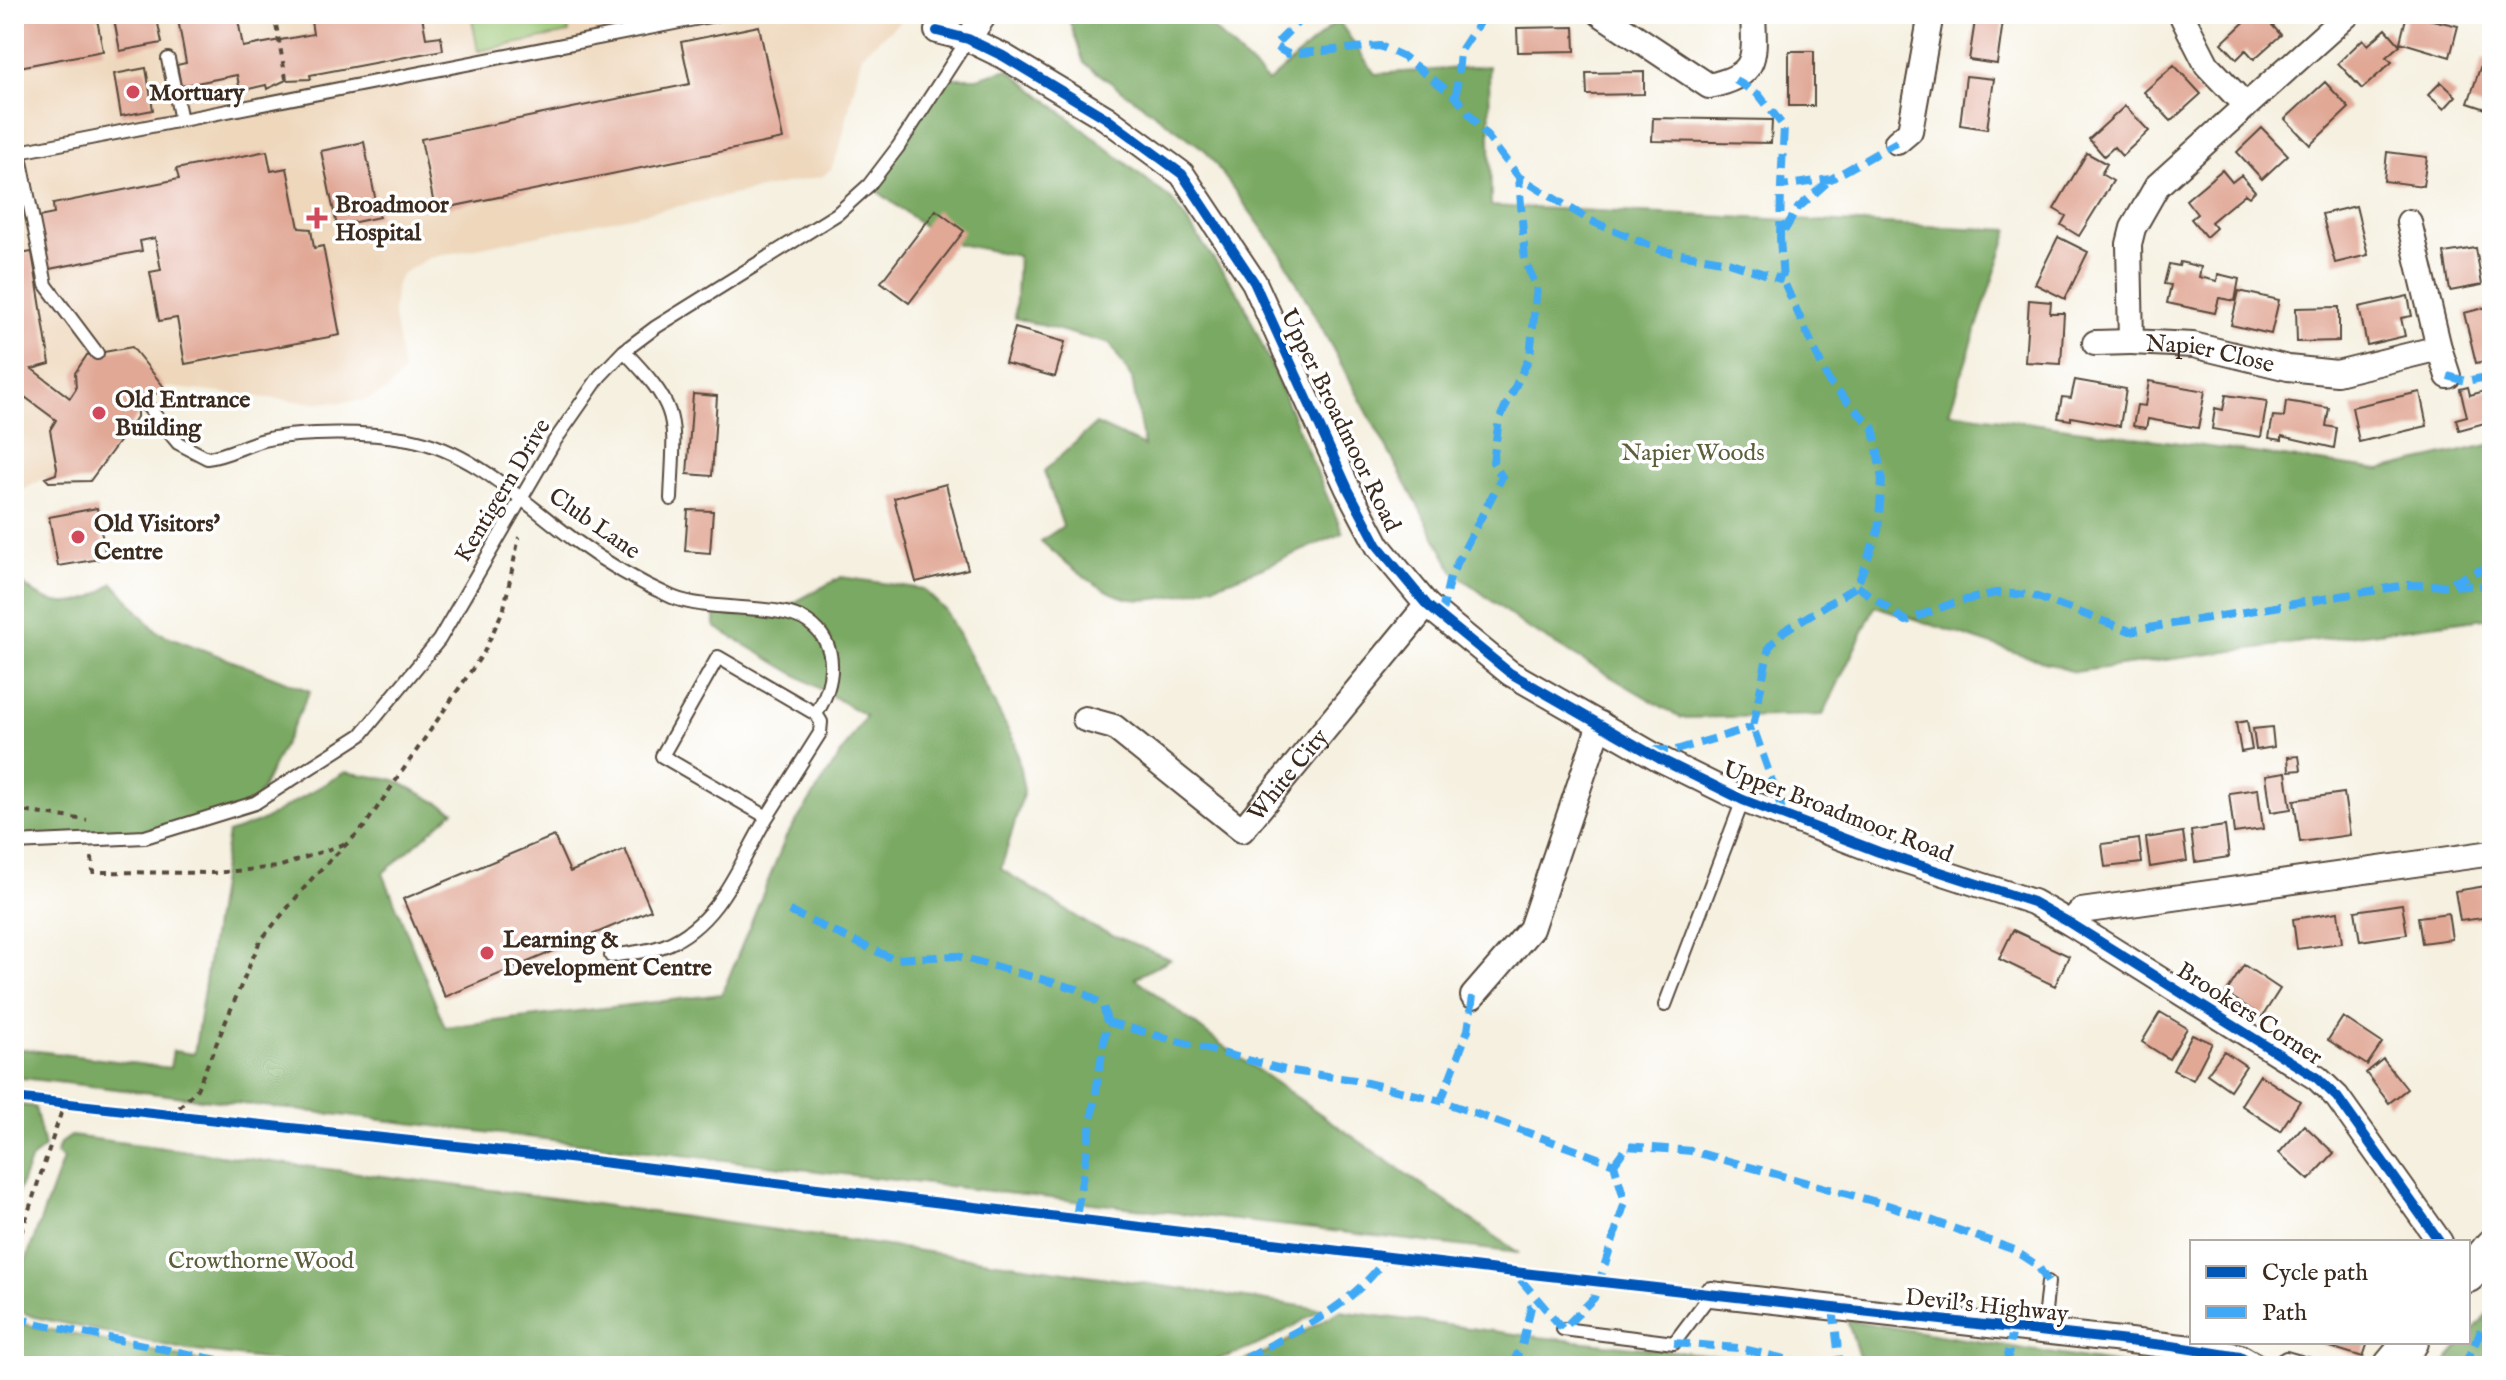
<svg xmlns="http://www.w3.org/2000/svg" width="2506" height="1380" font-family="'IM FELL English',serif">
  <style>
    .built { fill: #eed7bb }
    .green { fill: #97c370; stroke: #697647; stroke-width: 2 }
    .forest { fill: #79a962; stroke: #5a6a40; stroke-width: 2 }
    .building { fill: #e1a896 }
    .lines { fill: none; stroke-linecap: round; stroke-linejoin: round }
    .lane-casing { stroke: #57483b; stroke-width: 16 }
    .street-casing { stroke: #57483b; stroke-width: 28 }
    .secondary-casing { stroke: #57483b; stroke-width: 38 }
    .path { stroke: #57483b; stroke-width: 4; stroke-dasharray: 6 6; stroke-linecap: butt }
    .lane { stroke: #fff; stroke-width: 12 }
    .street { stroke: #fff; stroke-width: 24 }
    .secondary { stroke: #fff; stroke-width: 34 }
    .quiet { stroke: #3fa9f5; stroke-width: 8; stroke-dasharray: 16 8; stroke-linecap: butt }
    .cycleway-casing { stroke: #fff; stroke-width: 15 }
    .cycleway { stroke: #0057b8; stroke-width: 10 }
    .poi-dot { fill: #d1495b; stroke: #fff; stroke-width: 3 }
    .labels { text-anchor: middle; stroke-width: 7; stroke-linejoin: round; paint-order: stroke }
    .poi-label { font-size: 24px; font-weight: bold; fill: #3b2a1e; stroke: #fff; text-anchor: start }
    .street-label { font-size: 24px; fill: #3b2a1e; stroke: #fff }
    .park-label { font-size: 24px; fill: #5b603b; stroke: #fff }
  </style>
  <rect width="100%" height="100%" fill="#fff"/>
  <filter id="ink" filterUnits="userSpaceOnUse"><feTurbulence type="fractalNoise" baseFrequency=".0125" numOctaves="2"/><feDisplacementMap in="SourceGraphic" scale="16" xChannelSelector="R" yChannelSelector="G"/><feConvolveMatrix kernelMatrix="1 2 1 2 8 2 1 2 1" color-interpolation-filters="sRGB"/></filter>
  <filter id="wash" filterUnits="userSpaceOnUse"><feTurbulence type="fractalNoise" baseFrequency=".006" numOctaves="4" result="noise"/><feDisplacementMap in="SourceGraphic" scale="32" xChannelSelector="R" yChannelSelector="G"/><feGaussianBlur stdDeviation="1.8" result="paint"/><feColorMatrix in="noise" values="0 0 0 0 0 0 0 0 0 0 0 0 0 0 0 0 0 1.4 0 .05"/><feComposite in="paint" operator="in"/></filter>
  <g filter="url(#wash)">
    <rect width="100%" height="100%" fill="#f5f0e0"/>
    <!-- built -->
    <path class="built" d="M14,14H909L862,54L840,147L831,169L823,176L429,258L402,274L396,285L393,311L403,371L389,390L364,401L315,403L164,387L137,409V417L90,481L49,482L45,478L14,495Z"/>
    <!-- green -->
    <path class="green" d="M471,14H566L569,33L478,51Z"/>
    <!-- forest -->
    <path class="forest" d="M1067,14H1198L1268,82L1338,20L1375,74L1489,66L1491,206L2009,230L1949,412L2380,470L2492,444V617L2074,672L1875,606L1823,715L1681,718L1526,627L1454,572L1283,257L1205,150L1084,63Z
      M1008,69L1172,200L1242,299L1343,533C1292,554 1173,613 1122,597C1092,587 1064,561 1041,541L1063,526L1044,471L1096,424L1144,446L1132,379L1110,344L1015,318L1018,256L944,241L869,185L942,78H977Z
      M14,572C39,609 80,613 113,583L157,632L310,691L255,803L145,837L14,843Z
      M841,577L923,589L946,611L1015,743L1024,791L1001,869L1093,927L1170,959L1135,978L1222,1045L1519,1253L14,1077V1048L170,1068L173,1051L194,1054L228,833L262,821L345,772L395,780L454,811L383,873L445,1027L722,994L786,837L866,716L715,627V607L775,613Z
      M14,1104L35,1107L44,1147L30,1161L14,1203Z
      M71,1136L554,1198L1322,1309C1275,1338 1244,1356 1188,1366H319L187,1350L34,1317L14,1309V1293L63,1159L56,1154L60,1144Z
      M2492,1308V1366L2445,1363L2463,1342H2468V1336Z
      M1340,1311L1538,1337L1721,1356L1763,1366H1232L1269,1351Z
      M1847,1320L2129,1366H1862Z
      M14,1322L225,1366H14Z"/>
    <g id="blocks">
      <!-- building -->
      <path class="building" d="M14,14H96L103,51L14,68Z
        M113,14H156L162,43L120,51Z
        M177,14H237L243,47L313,34L310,14H419L422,16L426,38L441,36L443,50L310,75L311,79L286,80L267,89L266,85L240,91L237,75L181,86L177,65L186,63Z
        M1976,14H2004L1997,64L1969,60Z
        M2253,14H2262L2281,35L2254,59L2246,50L2237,59L2222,43Z
        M2407,14L2458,26L2450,57L2400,42Z
        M759,26L783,139L435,210L421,139L690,84L681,42Z
        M1574,27L1575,51L1518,52L1517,28Z
        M2386,29L2400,45L2386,57L2392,62L2362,89L2338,63L2363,39L2368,45Z
        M1789,51H1814V106H1789Z
        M2489,55L2492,56V111L2468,103L2483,59L2487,60Z
        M2174,65L2201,94L2171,121L2144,92Z
        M146,68L153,110L121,116L114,74Z
        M1644,72V94L1587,95L1586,73Z
        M1966,76L1994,79L1987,129L1960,125Z
        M2325,82L2349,108L2310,145L2285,119Z
        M2441,82L2456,96L2444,109L2428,95Z
        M2125,106L2149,131L2122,156L2114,147L2104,156L2089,139Z
        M1653,118L1772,120L1771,143L1652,141Z
        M2262,128L2288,155L2262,179L2237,152Z
        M364,142L379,217L337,226L321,151Z
        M267,151L271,171L287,168L299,228L311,229L314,248L323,246L340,335L185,364L177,318L159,321L150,272L161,270L155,238L140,241L142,251L44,270L34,218L54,214L53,204L179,179L176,169Z
        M2387,152L2427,157L2423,186L2384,181Z
        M2087,153L2107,164L2101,174L2113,181L2079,236L2061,225L2066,216L2054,209Z
        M2222,170L2232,182L2241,175L2255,191L2249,197L2245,194L2211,222L2216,228L2206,237L2191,219L2197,214L2186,200Z
        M2356,206L2368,255L2335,263L2322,214Z
        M936,210L964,231L909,303L881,282Z
        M2058,237L2088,252L2065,299L2035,284Z
        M2476,248L2482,285L2450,291L2444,253Z
        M32,252L50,364L32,369L70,398L76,389L75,373L87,355L132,347L164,387L137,409V417L90,481L49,482L45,478L56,474L57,468L50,430L56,420L18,392L14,398V255Z
        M2180,262L2201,267L2199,277L2217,281L2218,274L2239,279L2235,301L2219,298L2215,313L2167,303L2171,285L2164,284L2169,264L2179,266Z
        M2239,291L2279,300L2271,334L2231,325Z
        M2408,296L2412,316L2401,318L2405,336L2367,345L2359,307Z
        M2029,300L2051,302L2050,313H2064L2061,364L2025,362Z
        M2492,306V360L2476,363L2464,313Z
        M2339,307V341L2297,342L2296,308Z
        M1015,328L1065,342L1055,377L1005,363Z
        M2075,380L2126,389L2120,426L2071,417V420L2058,418L2062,397L2071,398Z
        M2149,381L2205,391L2198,428L2148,419L2146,428L2133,426L2137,405L2145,406Z
        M2468,387L2470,395L2492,389V421L2459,430L2456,419L2467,416L2460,389Z
        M2420,392L2427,426L2359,442L2352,407Z
        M693,394L717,396L712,476L687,474Z
        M2226,395L2267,401L2261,437L2212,429L2215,408L2223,410Z
        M2286,401L2329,408L2326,426L2337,428L2334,448L2282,436V440L2269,438L2273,416L2284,417Z
        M946,484L968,569L916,582L894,498Z
        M97,508L106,558L58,566L49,517Z
        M688,510L713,511L710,553L685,551Z
        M2247,721L2252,750L2241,752L2236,723Z
        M2272,727L2274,747L2256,750L2253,729Z
        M2299,756L2301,770L2289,771L2288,757Z
        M2286,772L2291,809L2271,812L2266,775Z
        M2258,789L2263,829L2234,833L2229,793Z
        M2344,793L2350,835L2300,842L2294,800Z
        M2225,826L2229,857L2195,862L2191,831Z
        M2183,832L2187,861L2150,867L2146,838Z
        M554,836L570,872L625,849L651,910L445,997L403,899Z
        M2139,839L2142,863L2105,867L2102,844Z
        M2486,886L2491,917L2460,921L2455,891Z
        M2402,904L2407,934L2360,941L2355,911Z
        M2338,912L2342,943L2297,949L2293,919Z
        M2448,913L2452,939L2422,943L2418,917Z
        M2013,930L2069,956L2055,986L1999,959Z
        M2244,965L2280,989L2262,1017L2226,993Z
        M2160,1012L2187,1028L2169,1059L2142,1042Z
        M2343,1017L2382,1043L2367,1065L2328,1040Z
        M2192,1034L2212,1043L2193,1080L2173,1070Z
        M2224,1051L2246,1066L2230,1090L2207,1074Z
        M2383,1059L2407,1089L2389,1103L2366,1073Z
        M2260,1075L2300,1101L2280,1131L2241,1105Z
        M2304,1125L2334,1153L2309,1180L2279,1153Z
        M2314,1342H2368L2363,1357Z"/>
    </g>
  </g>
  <g filter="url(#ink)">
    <use href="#blocks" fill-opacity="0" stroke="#57483b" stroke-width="2"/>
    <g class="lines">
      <defs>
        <path id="lane" d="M168,59L181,120
          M24,176L46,285L97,353
          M14,178L24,176L19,152L720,14
          M624,351C683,412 674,418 671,499
          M145,403L178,443L207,458C227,456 244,445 264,440C304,431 369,432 409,439C473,451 523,502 573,539C603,561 638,582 672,597C710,613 780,602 808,622C841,645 834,685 816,714
          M718,657L816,714L821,722L820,733L767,817L662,756Z
          M14,843L145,837L255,803L361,735L439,640L554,442L600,376L624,351L656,327L837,214L869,185L898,147L968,39
          M611,956C629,953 649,952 666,945C720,923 739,864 767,817
          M1665,1005L1743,800
          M1563,1329L1674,1343L1711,1294
          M2043,1331L2048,1282
          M2273,1366L2286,1358L2314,1366"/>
        <g id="street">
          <path d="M1601,14L1709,86C1758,75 1755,60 1753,14"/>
          <path id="s1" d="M2348,14L2157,186L2133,228L2129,244L2131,342L2193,345L2288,368L2337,373L2439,348L2409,222"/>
          <path d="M2183,18L2207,65L2246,106"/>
          <path d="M937,31L968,39L1003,56L1106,118L1182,174L1254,282L1348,489L1378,546L1427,605L1510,673L1660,759L1743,800L1879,852L2033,902L2070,923L2317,1078L2337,1097L2440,1242"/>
          <path d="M968,39L985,14"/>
          <path d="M1897,142L1910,131L1931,14"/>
          <path d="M2095,343L2131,342"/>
          <path d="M2439,348L2448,376"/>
          <path id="s2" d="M1085,719L1114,727L1242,830L1427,605"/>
          <path d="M2070,923L2081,911L2492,853"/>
          <path d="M1473,996L1531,929L1600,724"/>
          <path d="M1711,1294L2210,1350L2240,1357L2256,1366"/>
        </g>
        <path id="secondary" d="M2468,1275L2492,1246
          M2391,1366L2411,1342"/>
      </defs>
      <!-- lane casing -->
      <use href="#lane" class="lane-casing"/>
      <!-- street casing -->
      <use href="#street" class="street-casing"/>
      <!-- secondary casing -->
      <use href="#secondary" class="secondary-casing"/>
      <!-- path -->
      <path class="path" d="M274,14L287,84
        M14,810L87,820
        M92,857L93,872L213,873L278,867L344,844
        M171,1116L197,1089L260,941L315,875L364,827L484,652L504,608L519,537
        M14,1255L64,1104"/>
      <!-- lane -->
      <use href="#lane" class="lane"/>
      <!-- street -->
      <use href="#street" class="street"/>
      <!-- secondary -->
      <use href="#secondary" class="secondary"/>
      <!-- quiet -->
      <path class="quiet" d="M1306,14L1274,46L1288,54L1380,46L1402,56L1456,97L1519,177L1591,221L1663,251L1728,262L1783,280
        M1735,80L1759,95L1784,127L1781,186L1831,179L1897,142
        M1456,97L1460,52L1485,14
        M1780,238L1781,186
        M2448,376L2466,381L2492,376
        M2452,582L2492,565
        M1857,586L1906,621L1953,603L1996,593L2032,595L2130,631L2407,585L2492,586
        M1441,616L1450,577L1502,477L1493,462L1499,420L1530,356L1537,287L1525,262L1519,177
        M1652,750H1676L1753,727
        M1784,815L1753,727L1769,647L1784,631L1857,586L1878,531L1882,480L1874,429L1829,382L1783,280L1780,238L1798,208L1831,179
        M789,911L893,959L957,956L1077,989L1103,1005L1107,1022L1076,1218
        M1473,996L1468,1030L1441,1101L1614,1164L1625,1202L1594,1298L1563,1329L1514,1272
        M1107,1022L1285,1070L1355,1080L1441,1101
        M1614,1164L1627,1146L1692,1151L1891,1206L2012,1249L2038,1266L2048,1282
        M1833,1308L1840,1366
        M14,1316L39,1324L223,1361L275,1366
        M1674,1343L1739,1348L1815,1366
        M1246,1358C1297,1331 1354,1306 1387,1256
        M1206,1366L1271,1358L1300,1366
        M1511,1366L1522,1346L1531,1307L1541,1303
        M2006,1366L2013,1329
        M2464,1366L2492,1308"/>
      <defs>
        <path id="cycleway" d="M937,31L968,39L1003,56L1106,118L1182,174L1254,282L1348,489L1378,546L1427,605L1510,673L1660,759L1743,800L1879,852L2033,902L2070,923L2317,1078L2337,1097L2440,1242
          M14,1098L568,1158L1514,1272L2172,1346L2240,1357L2256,1366"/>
      </defs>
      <!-- cycleway casing -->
      <use href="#cycleway" class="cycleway-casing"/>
      <!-- cycleway -->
      <use href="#cycleway" class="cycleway"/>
    </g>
  </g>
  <!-- markers -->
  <g class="poi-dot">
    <circle cx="133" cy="92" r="8"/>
    <path d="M313 206h8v8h8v8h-8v8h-8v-8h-8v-8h8z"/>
    <circle cx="99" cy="413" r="8"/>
    <circle cx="78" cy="537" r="8"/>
    <circle cx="487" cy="953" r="8"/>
  </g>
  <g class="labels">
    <!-- poi labels -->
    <g class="poi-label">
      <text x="149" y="100">Mortuary</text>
      <text x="335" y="212">Broadmoor<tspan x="335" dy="28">Hospital</tspan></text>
      <text x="115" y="407">Old Entrance<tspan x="115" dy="28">Building</tspan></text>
      <text x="94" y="531">Old Visitors'<tspan x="94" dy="28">Centre</tspan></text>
      <text x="503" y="947">Learning &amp;<tspan x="503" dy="28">Development Centre</tspan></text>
    </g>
    <!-- street labels -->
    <g class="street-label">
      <text dy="8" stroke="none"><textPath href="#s1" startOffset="500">Napier Close</textPath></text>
      <text transform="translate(1341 420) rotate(64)" y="8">Upper Broadmoor Road</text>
      <text transform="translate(502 490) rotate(-59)" y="8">Kentigern Drive</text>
      <text transform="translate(595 523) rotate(35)" y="8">Club Lane</text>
      <text dy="8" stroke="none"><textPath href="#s2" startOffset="266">White City</textPath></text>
      <text transform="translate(1838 811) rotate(21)" y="8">Upper Broadmoor Road</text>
      <text transform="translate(2250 1013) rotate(33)" y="8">Brookers Corner</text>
      <text transform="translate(1987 1305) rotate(6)" y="8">Devil's Highway</text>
    </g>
    <!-- park labels -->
    <g class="park-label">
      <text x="1693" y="460">Napier Woods</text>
      <text x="261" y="1268">Crowthorne Wood</text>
    </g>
  </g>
  <!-- margin -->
  <rect width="2506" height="1380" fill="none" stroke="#fff" stroke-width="48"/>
  <!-- legend -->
  <rect x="2190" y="1240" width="280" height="104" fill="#ffffff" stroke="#b1aaa5" stroke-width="2"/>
  <rect x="2206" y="1266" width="40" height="12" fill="#0057b8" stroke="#b1aaa5" stroke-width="2"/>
  <text x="2262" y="1280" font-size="24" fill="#3b2a1e">Cycle path</text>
  <rect x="2206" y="1306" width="40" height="12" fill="#3fa9f5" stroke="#b1aaa5" stroke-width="2"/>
  <text x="2262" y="1320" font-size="24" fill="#3b2a1e">Path</text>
</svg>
